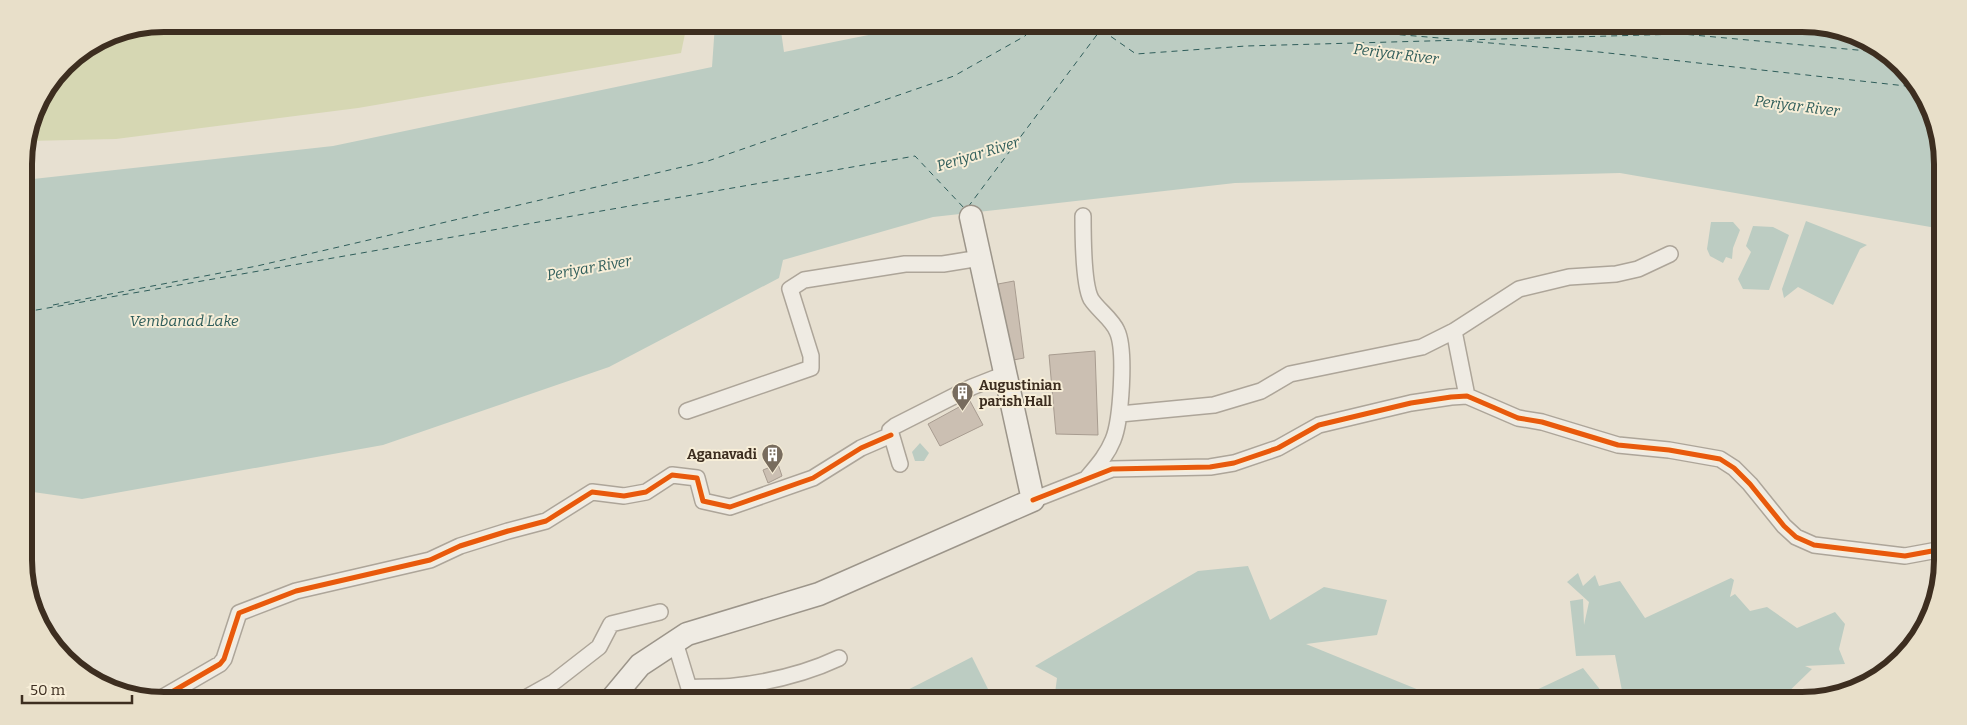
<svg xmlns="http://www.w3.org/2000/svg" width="1967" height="725" font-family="Bitter,serif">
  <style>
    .green { fill: #d6d7b3 }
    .water { fill: #bcccc2 }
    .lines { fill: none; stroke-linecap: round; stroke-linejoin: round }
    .ferry { stroke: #2f5d5a; stroke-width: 1; stroke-dasharray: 6 5; stroke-linecap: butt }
    .building { fill: #cbbfb2; stroke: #a89c90 }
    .street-casing { stroke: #ada599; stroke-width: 18 }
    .secondary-casing { stroke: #9c958a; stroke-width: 25 }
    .street { stroke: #efebe3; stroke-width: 15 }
    .secondary { stroke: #efebe3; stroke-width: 22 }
    .cycleway-casing { stroke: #f7eed8; stroke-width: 8 }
    .cycleway { stroke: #e8590c; stroke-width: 5 }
    .labels { text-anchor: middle; stroke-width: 4; stroke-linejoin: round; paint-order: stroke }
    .poi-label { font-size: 14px; font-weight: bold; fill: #3d2e20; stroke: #f7eed8; text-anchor: start }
    .water-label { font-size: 15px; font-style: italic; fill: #2f5d5a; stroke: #f7eed8 }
    .rim { fill: none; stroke: #3d2e20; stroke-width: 6 }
  </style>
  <rect width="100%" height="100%" fill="#e7e0d1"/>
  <!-- green -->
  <path class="green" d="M164,24H687L681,53L358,108L116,139L28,141L38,102L71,59L111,34Z"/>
  <!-- water -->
  <path class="water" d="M715,24H780L784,52L923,24H1802L1847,31L1909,72L1942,146V229L1620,173L1235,183L933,217L783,260L779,278L609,367L383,445L82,499L26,491L24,180L333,146L712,67Z
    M1806,221L1867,245L1860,249L1833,305L1798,287L1784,298L1782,289Z
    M1711,222H1733L1740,230L1733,248L1732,259L1726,257L1723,263L1710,256L1707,249Z
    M1753,226L1773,227L1789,235L1769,290L1743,289L1738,279L1751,252L1746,246Z
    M920,443L929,453L924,461H915L912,452Z
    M1248,566L1270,620L1324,587L1387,600L1377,635L1306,644L1446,701H1054L1057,678L1035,666L1198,571Z
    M1578,573L1583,586L1595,575L1599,586L1620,581L1645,618L1731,578L1734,580L1730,597L1735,594L1750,611L1767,607L1797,628L1835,612L1845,624L1839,649L1845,664L1805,666L1812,669L1779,701H1624L1615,655L1576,656L1570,601L1583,599L1584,625L1589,602L1567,582Z
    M972,657L994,701H886Z
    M1583,668L1602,692V701H1531L1530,693Z
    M1866,680L1811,701H1801L1800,695Z"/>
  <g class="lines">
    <!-- ferry -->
    <path class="ferry" d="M1093,24L1136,54L1246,46L1682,34L1879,52
      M1268,24L1452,39
      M1466,41L1599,52L1915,87
      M968,207L1105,24
      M53,305L257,266L708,161L954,76L1025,36L1036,24
      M25,312L915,156L965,209"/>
  </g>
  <!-- building -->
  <path class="building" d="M1014,281L1024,358L1008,361L998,284Z
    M1095,351L1098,435L1056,434L1049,355Z
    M970,401L983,425L940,446L928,424Z
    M778,464L782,476L768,483L763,470Z"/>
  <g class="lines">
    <defs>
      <path id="street" d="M1083,216C1083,234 1083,284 1091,299C1098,310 1112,319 1117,331C1126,350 1121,421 1113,440C1107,455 1097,466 1087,478
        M1454,331L1467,396
        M687,411L811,368V356L790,289L804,280L905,264H943L980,258
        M1120,414L1214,405L1261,391L1290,374L1422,347L1454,331L1519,289L1569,277L1616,274L1638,269L1670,254
        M900,464L890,430L895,426L972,387L1005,374
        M1033,500L1112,469L1210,467L1234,463L1278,448L1319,425L1411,403L1451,397L1467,396L1518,418L1542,422L1618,445L1669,450L1720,459L1734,468L1750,484L1784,526L1796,537L1814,545L1905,556L1943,549
        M675,642L689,688C704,686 720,688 735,686C770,682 807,673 839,658
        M158,700L220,664L224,659L239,613L296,591L430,560L460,546L508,531L546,521L592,492L624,496L646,492L672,475L697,478L703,501L730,507L813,478L861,448L891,435
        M520,701L554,682L599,647L611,624L660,612"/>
      <path id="secondary" d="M610,701L640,665L687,634L819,594L1033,500L971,217"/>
    </defs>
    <!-- street casing -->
    <use href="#street" class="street-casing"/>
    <!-- secondary casing -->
    <use href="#secondary" class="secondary-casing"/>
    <!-- street -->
    <use href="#street" class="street"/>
    <!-- secondary -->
    <use href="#secondary" class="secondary"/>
    <defs>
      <path id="cycleway" d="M1033,500L1112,469L1210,467L1234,463L1278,448L1319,425L1411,403L1451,397L1467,396L1518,418L1542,422L1618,445L1669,450L1720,459L1734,468L1750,484L1784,526L1796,537L1814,545L1905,556L1943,549
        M158,700L220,664L224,659L239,613L296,591L430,560L460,546L508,531L546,521L592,492L624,496L646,492L672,475L697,478L703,501L730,507L813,478L861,448L891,435"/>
    </defs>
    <!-- cycleway casing -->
    <use href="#cycleway" class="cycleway-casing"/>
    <!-- cycleway -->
    <use href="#cycleway" class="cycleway"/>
  </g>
  <!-- icons -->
  <defs>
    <symbol id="building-pin" viewBox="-11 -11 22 30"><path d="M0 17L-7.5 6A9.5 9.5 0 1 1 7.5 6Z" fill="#786c5e" stroke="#f7eed8"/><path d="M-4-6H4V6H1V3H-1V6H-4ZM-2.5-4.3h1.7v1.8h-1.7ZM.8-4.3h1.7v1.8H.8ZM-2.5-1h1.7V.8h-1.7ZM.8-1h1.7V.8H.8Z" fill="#fff"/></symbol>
  </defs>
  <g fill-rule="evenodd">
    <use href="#building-pin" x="950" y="380" width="25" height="34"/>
    <use href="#building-pin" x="760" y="442" width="25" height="34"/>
  </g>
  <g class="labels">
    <!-- poi labels -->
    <g class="poi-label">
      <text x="979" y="390">Augustinian<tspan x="979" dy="16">parish Hall</tspan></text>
      <text x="757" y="459" text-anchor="end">Aganavadi</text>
    </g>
    <!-- water labels -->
    <g class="water-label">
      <text transform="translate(1396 54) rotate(7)" y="5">Periyar River</text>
      <text transform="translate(1797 106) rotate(7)" y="5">Periyar River</text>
      <text transform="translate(978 154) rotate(-17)" y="5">Periyar River</text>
      <text transform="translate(589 268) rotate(-10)" y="5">Periyar River</text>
      <text x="184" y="326">Vembanad Lake</text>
    </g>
  </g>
  <!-- crop -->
  <path d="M0 0H1967V725H0ZM164 32H1802A132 132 0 0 1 1934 164V560A132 132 0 0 1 1802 692H164A132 132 0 0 1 32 560V164A132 132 0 0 1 164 32Z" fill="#e8dfc9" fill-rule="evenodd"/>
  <path class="rim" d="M164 32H1802A132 132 0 0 1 1934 164V560A132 132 0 0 1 1802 692H164A132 132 0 0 1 32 560V164A132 132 0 0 1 164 32Z"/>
  <!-- scale -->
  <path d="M22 695v8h110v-8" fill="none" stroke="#3d2e20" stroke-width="2.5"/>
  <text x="30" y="695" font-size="15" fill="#3d2e20" stroke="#f7eed8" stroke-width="4" paint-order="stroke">50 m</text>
</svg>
